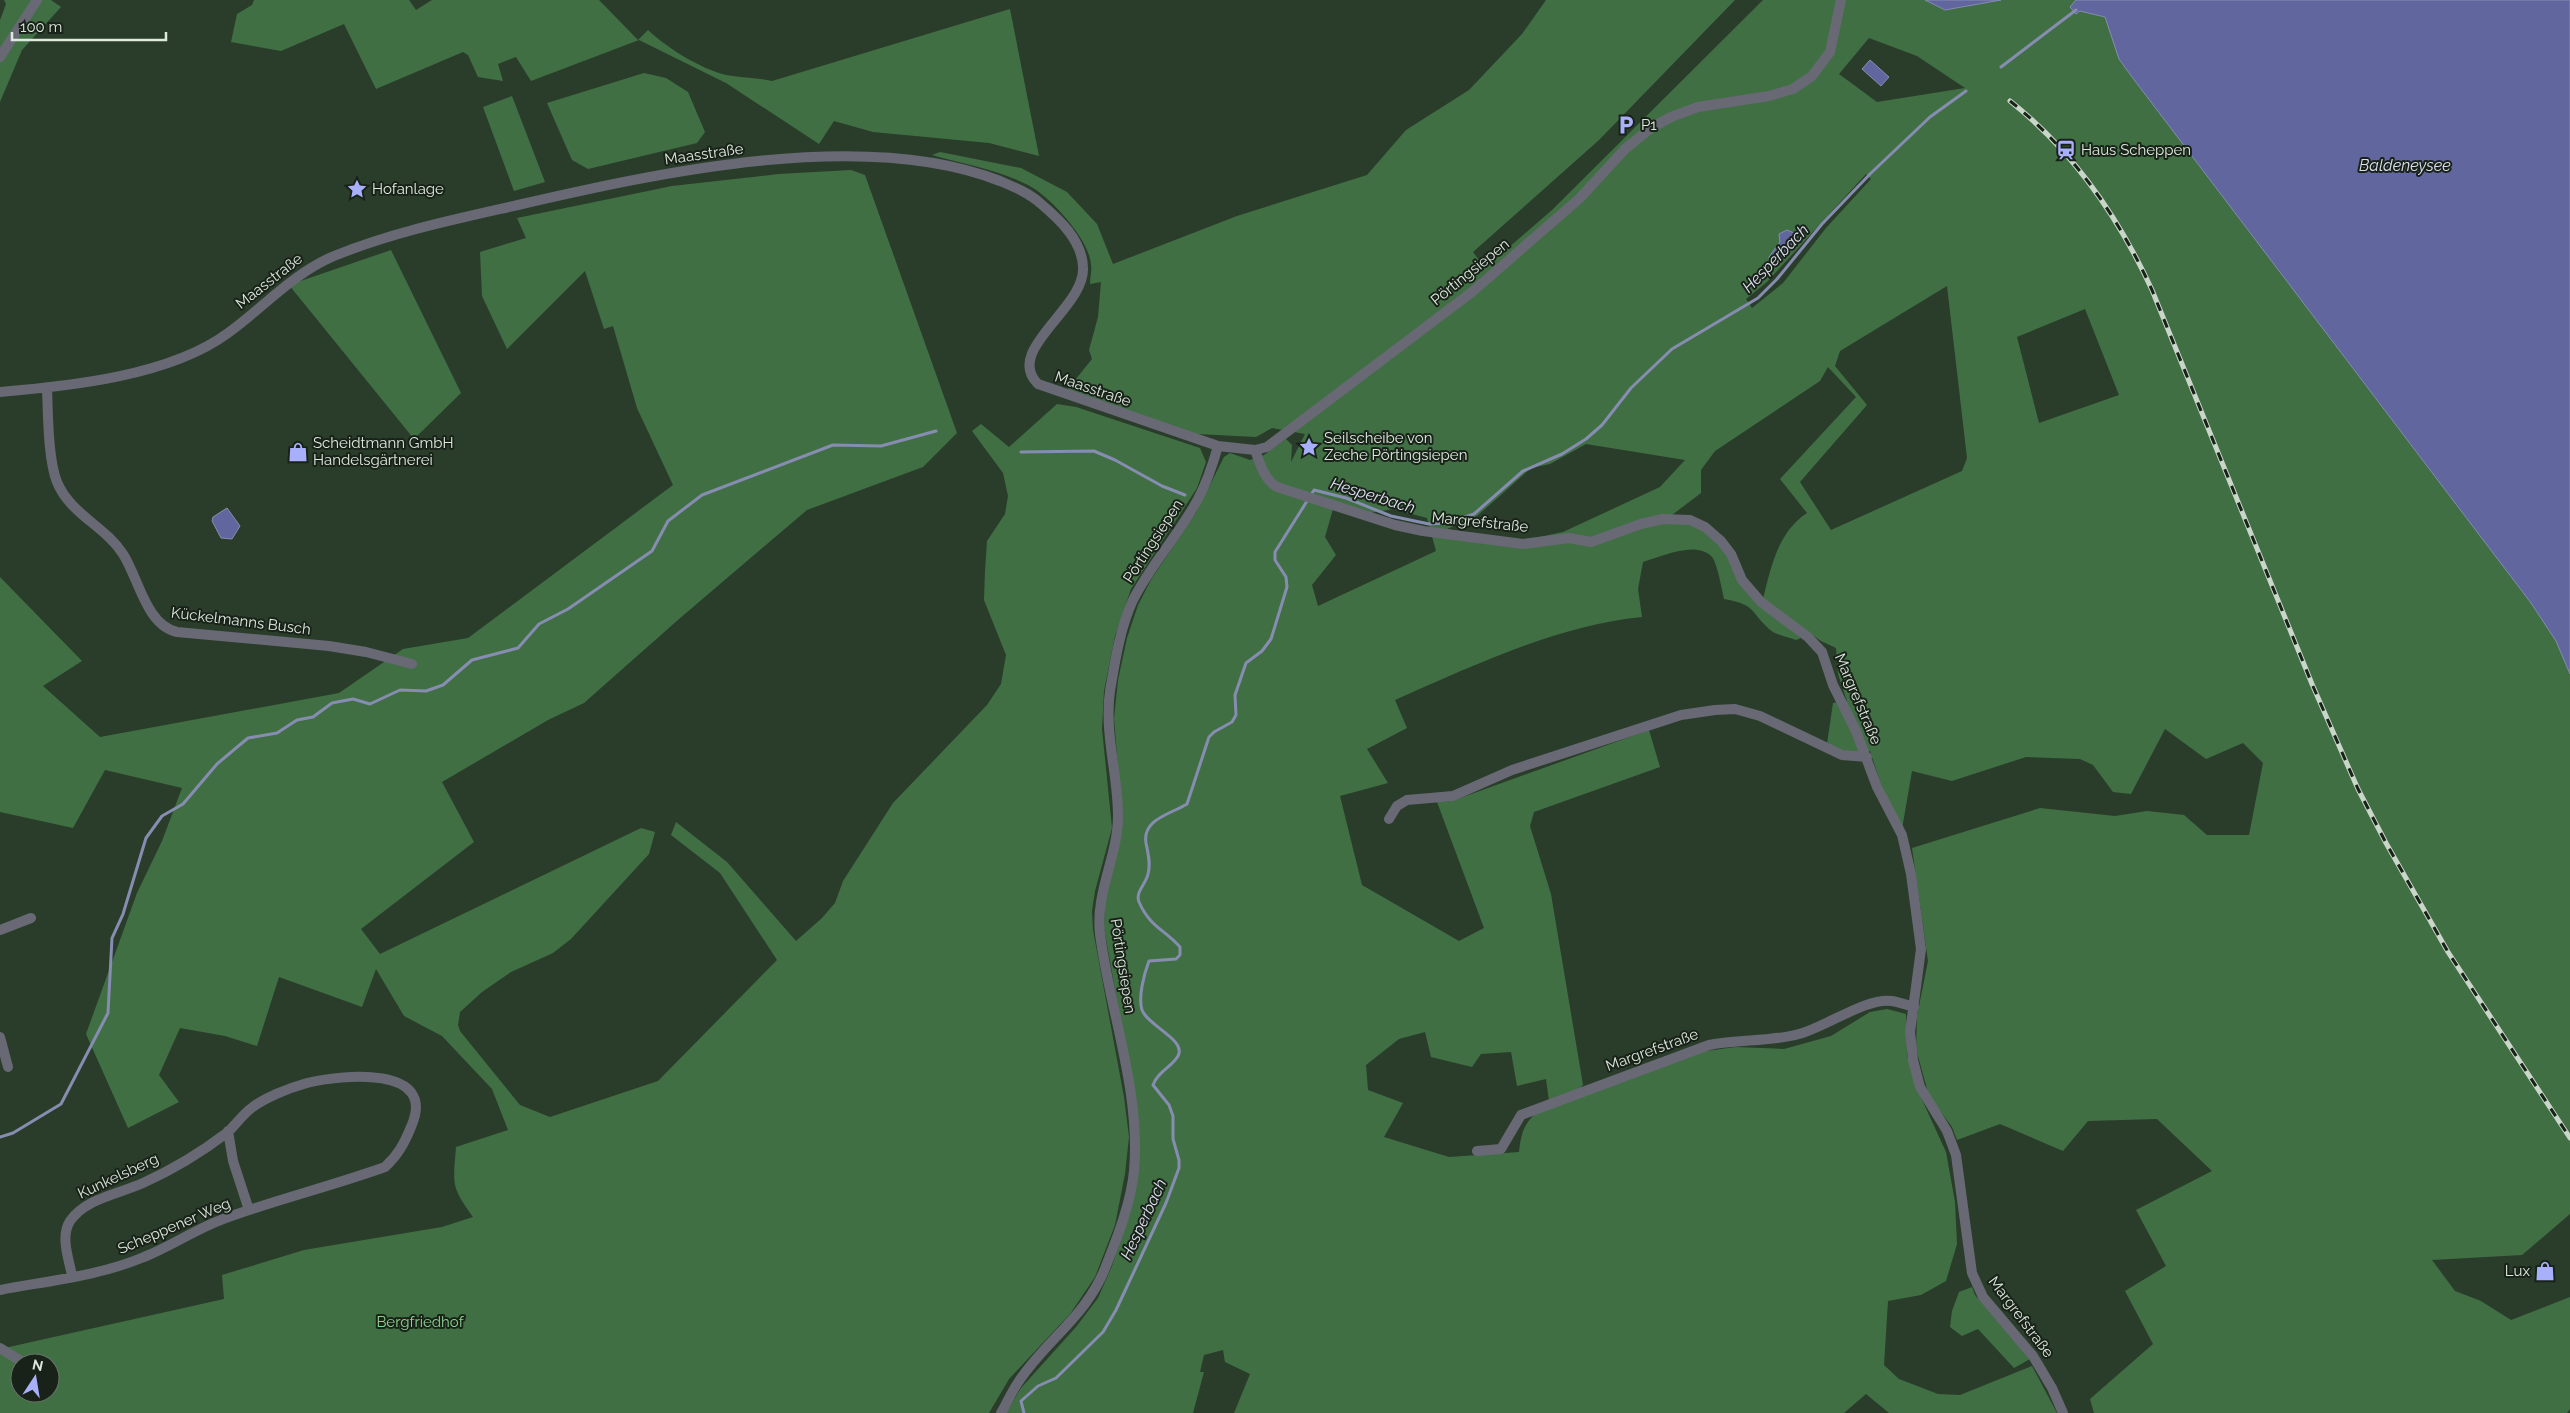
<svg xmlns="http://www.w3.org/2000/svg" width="2570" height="1413" font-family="Raleway,sans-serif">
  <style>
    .green { fill: #416f44; fill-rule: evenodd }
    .water { fill: #61669e; stroke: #868db1 }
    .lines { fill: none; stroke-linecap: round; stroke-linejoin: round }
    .stream { stroke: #868db1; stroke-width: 3 }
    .street { stroke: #686975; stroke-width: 10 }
    .rail-casing { stroke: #c9d6c9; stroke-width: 5 }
    .rail { stroke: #192219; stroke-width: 3; stroke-dasharray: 9; stroke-linecap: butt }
    .labels { text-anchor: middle; stroke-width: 4; stroke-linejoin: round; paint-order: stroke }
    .poi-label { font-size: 15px; fill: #dde9dd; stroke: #192219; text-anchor: start }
    .street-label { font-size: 15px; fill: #dde9dd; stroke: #192219 }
    .park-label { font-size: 15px; fill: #8cd28f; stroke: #192219 }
    .water-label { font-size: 16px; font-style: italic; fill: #dee0f1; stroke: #192219 }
  </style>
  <rect width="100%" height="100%" fill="#2a3d2a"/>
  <!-- green -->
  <path class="green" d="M4,0H51L61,7L22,50L0,102V20L6,4Z
    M254,0H409L416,10L432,0H599L638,40L648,30C667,48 706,73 733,76C746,78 758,78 772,81L1010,9L1039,156L989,143L873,132L834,121L819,144L726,83L639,40L531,81L516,57L498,64L503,81L478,77L468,55L463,52L376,89L344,24L281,51L231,42L237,14L252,5Z
    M1546,0H1735L1599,140L1473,252L1485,268L1552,210L1763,0H1925L1945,10L2001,0H2076L2071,7L2105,17L2119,59L2132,77L2531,603L2556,641L2570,674V1214L2522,1255L2432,1260L2455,1291L2481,1301L2511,1320L2570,1297V1409L2567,1413H2094L2090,1399L2153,1344L2125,1291L2166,1266L2136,1210L2212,1171L2157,1119L2088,1121L2063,1151L2000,1124L1957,1140L1952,1127L1929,1096L1916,1049L1917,1016L1928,961L1912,848L2040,808L2115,816L2147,811L2184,815L2207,835H2249L2263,763L2243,743L2206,759L2165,729L2131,794L2113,792L2093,765L2080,759L2026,757L1952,781L1912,771L1902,829L1881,784L1870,751L1850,753L1827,744L1833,703L1847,701L1838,674L1836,648L1821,641L1763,599C1771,567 1778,532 1807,513L1780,479L1856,397L1828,367L1820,381L1715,451L1701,470V493L1672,515L1704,530L1721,545L1763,607L1801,638L1796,640C1788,637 1775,635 1769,629C1749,610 1756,605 1724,599C1722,589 1717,563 1712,557C1696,540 1661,557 1643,562L1638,589L1642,617C1555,626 1475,665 1395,700L1407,728L1367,749L1388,783L1340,796L1362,885L1459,941L1484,928L1437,802L1452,801L1649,730L1660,767L1534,812L1530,826L1551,894L1583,1085L1578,1090L1549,1101L1546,1079L1517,1086L1511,1052L1481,1054L1472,1067L1431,1057L1425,1032L1399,1039L1366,1065L1368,1090L1403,1103L1384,1137L1449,1157L1519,1152C1521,1135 1523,1125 1536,1113L1706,1051L1736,1047L1784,1049L1831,1036L1870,1012L1887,1009L1906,1014L1907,1055L1918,1091L1946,1152L1955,1202L1957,1244L1946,1281L1921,1295L1888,1301L1884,1365L1899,1379L1938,1394L1960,1395L2032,1366L2057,1413H1889L1866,1394L1844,1413H1234L1250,1374L1225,1362L1223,1350L1204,1355L1200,1372H1204L1193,1413H1006L1021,1388L1076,1327L1098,1298L1112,1266L1130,1213L1137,1111L1104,928L1105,897L1122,817L1114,718L1118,680L1127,638L1138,605L1152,578L1196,513L1224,457L1230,453L1250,460L1264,455L1286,439L1292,445L1291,462L1305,434L1272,428L1256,437L1197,434L1067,390L1092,359L1089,350L1098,317L1101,282L1090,284C1090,278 1092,271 1091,265C1090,240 1050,196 1028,185C999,170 964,164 932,155L940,152L1021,168L1067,192L1097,224L1113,264L1237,216L1367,175L1406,130L1469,90L1522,34ZM1869,38L1917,56L1965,88L1877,102L1839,74ZM1866,174L1871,179L1826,228L1783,283L1752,308L1746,299L1767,282ZM1793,233L1794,241L1775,265L1769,257L1780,242ZM1947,286L1967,458L1962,471L1831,530L1800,482L1867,405L1835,366L1840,351ZM2085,309L2119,395L2039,423L2017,337ZM1586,444L1685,460L1660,487L1563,532L1520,541L1447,529L1477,516L1531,468L1550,464ZM1333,509L1370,513L1393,509L1427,518L1436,551L1318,606L1312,585L1336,555L1325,537Z
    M644,73L666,78L688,92L705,132L697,143L588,169L572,160L547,103Z
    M512,96L545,182L514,191L483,107Z
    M851,170L865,175L957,433L923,467L807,510L679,619L584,703L548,720L442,782L474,842L361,929L380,954L641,828L655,832L649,854L571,939L553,953L511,972L482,992L460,1012L458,1025L460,1031L520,1105L550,1117L658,1081L777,960L720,873L671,835L676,822L727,862L796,941L822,918L835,903L843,881L893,803L987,705L1001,684L1006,655L984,600L985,571L987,541L1005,514L1008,496L1003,473L972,431L981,424L1009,447L1057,404L1076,407L1200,448L1206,462L1197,488L1131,589L1115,636L1104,691L1102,729L1112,828L1095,891L1092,911L1093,930L1124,1097L1129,1137L1125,1174L1115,1225L1095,1277L1070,1314L1009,1379L989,1413H0V1349L224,1299L222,1275L304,1250L442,1227L473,1217C451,1186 453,1186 456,1147L508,1130L492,1089L442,1036L404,1016L376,969L362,1007L279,977L257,1046L225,1036L180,1028L159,1075L179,1102L128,1128L86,1034L137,893L162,841L182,788L105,770L73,828L0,812V577L82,661L43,686L100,737L339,693L403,649L468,638L673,485L637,408L613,326L604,329L585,271L507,349L482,296L480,252L526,238L517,218L672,186L779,174ZM20,1363H50V1393H20Z
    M391,250L461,393L414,439L289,285Z
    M1972,1287L1975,1295L2030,1359L2014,1368L1978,1329L1962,1336L1950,1327L1952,1311L1959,1292Z"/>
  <!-- water -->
  <path class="water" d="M1925,0H2001L1945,10Z
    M2076,0H2570V674L2556,641L2531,603L2132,77L2119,59L2105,17L2080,11L2076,14L2070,7Z
    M1870,60L1889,77L1881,86L1862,69Z
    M1787,230L1794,233V241L1775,265L1770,263L1769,257L1780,242L1779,234Z
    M227,508L240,526L232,539L221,538L212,521L213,517Z"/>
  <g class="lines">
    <!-- stream -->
    <path class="stream" d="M2001,67L2076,10
      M1021,452L1094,451L1115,460L1162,486L1185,495
      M0,1137L13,1133L61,1104L108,1013L112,938L123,914L146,838L162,816L183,804L217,764L248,738L277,733L297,720L313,717L332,703L353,699L370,704L400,690L426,691L443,685L472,660L518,648L539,624L568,609L652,551L668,521L702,495L833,445L881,446L936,431
      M1024,1413L1021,1401L1038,1386L1056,1378L1103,1332L1116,1310L1166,1203L1179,1168V1160L1173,1139V1116L1169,1105L1153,1085C1158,1071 1172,1067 1178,1056C1187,1040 1148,1026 1142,1010C1138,997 1144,974 1149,961L1176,959L1180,955V947C1164,929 1150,927 1139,902C1135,892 1146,884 1148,874C1151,864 1148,853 1146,843C1142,819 1171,814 1187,804L1209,737L1214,732L1232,722L1236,715L1235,695L1246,663L1262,651L1271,639L1287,587L1286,577L1275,560V552L1314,490L1346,498L1391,516L1429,524L1447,523L1474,514L1523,471L1562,454L1586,439L1602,425L1631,388L1672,349L1758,298L1777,279L1822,224L1871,173L1930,117L1966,91"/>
    <!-- street -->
    <path class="street" d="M0,57L37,0
      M47,388C48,413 48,460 57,482C70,514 105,526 123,554C139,579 146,625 177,632L329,646L366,652L412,664
      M0,392C70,386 170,376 228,333C264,307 292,274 334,256C393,232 456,219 518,205C657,173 864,127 1000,181C1014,187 1029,193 1040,203C1059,219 1082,240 1083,267C1086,308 1003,350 1038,384L1218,446
      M1255,450C1260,464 1264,479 1277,487L1395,525L1423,531L1523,544L1569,538L1591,542L1641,524L1663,519L1690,520L1705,527L1721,541L1731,554L1742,580L1761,602L1808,637L1822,652L1833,685L1856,731L1877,787L1902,835L1911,874L1921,949L1910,1032L1913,1060L1920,1087L1947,1131L1956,1155L1972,1273L1983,1297L2033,1356L2052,1388L2063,1413
      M1389,819L1397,806L1407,800L1453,796L1512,770L1681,715L1715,710L1735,709L1760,716L1842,755L1867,757
      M0,930L31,918
      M0,1037L8,1067
      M228,1131L233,1161L249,1210
      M1477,1151L1501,1149L1521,1115L1709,1045C1739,1039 1770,1042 1799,1034C1826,1027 1867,997 1892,1001C1899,1002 1906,1005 1914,1007
      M0,1290C47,1281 99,1276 144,1257C172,1246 197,1228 226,1218C278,1199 332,1186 385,1167C398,1155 404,1144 411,1127C439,1064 340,1075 307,1083C289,1088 263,1098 249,1110C241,1117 235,1125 228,1132C203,1151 172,1170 143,1183C119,1194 86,1198 70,1221C60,1237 69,1259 72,1276
      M0,1348L24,1363
      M1001,1413C1007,1403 1012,1391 1019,1381C1047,1339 1087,1316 1106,1266C1118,1236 1131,1202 1134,1171C1141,1091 1110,1012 1100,934C1095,893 1118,856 1118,816C1118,774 1104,733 1110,691C1115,661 1120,628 1133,600C1151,564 1179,535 1198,499C1207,482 1213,464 1218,446L1255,450L1267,447L1472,292L1580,198L1625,149L1651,128L1671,117L1698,107L1769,96L1793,89L1812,76L1830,52L1841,0"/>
    <defs>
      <path id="rail" d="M2010,101C2073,151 2119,218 2152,290L2312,684L2358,789L2386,843L2448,952L2570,1138"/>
    </defs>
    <!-- rail casing -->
    <use href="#rail" class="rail-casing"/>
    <!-- rail -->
    <use href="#rail" class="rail"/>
  </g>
  <!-- icons -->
  <defs>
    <symbol id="parking-bare" viewBox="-9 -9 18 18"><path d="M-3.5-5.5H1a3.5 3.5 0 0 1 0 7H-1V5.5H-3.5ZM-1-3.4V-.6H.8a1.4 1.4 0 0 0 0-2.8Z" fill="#a8b0fc" stroke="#192219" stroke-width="2.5" paint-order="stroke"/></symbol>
    <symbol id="station-bare" viewBox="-9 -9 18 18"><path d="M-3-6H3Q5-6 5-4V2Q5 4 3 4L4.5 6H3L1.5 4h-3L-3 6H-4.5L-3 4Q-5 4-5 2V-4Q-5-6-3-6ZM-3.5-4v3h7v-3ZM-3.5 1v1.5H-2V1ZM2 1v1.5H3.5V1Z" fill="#a8b0fc" stroke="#192219" stroke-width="2.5" paint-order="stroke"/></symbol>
    <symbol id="sight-bare" viewBox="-9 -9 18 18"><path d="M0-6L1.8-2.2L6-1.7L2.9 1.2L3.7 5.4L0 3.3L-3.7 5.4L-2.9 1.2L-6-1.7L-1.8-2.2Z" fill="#a8b0fc" stroke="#192219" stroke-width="2.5" paint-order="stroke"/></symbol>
    <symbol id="shop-bare" viewBox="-9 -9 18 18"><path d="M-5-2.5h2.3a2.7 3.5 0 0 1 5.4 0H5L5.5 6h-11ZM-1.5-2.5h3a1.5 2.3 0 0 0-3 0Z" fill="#a8b0fc" stroke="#192219" stroke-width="2.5" paint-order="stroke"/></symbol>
  </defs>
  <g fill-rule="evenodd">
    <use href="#parking-bare" x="1612" y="111" width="28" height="28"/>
    <use href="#station-bare" x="2052" y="136" width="28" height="28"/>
    <use href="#sight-bare" x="343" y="175" width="28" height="28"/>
    <use href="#sight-bare" x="1295" y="433" width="28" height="28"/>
    <use href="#shop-bare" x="284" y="438" width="28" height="28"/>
    <use href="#shop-bare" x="2531" y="1257" width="28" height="28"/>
  </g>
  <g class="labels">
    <!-- poi labels -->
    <g class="poi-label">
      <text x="1641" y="130">P1</text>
      <text x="2081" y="155">Haus Scheppen</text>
      <text x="372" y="194">Hofanlage</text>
      <text x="1324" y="443">Seilscheibe von<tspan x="1324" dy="17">Zeche Pörtingsiepen</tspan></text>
      <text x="313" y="448">Scheidtmann GmbH<tspan x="313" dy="17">Handelsgärtnerei</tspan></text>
      <text x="2530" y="1276" text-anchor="end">Lux</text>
    </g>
    <!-- street labels -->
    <g class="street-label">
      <text transform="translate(704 154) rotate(-8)" y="5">Maasstraße</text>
      <text transform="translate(1470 272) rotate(-39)" y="5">Pörtingsiepen</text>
      <text transform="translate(269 281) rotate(-38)" y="5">Maasstraße</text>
      <text transform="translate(1093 389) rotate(19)" y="5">Maasstraße</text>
      <text transform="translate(1480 522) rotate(6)" y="5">Margrefstraße</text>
      <text transform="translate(1153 541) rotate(-57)" y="5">Pörtingsiepen</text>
      <text transform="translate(241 621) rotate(7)" y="5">Kückelmanns Busch</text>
      <text transform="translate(1858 699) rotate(67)" y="5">Margrefstraße</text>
      <text transform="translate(1123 966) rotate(81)" y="5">Pörtingsiepen</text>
      <text transform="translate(1652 1050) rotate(-20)" y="5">Margrefstraße</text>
      <text transform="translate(118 1176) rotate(-25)" y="5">Kunkelsberg</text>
      <text transform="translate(174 1226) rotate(-23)" y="5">Scheppener Weg</text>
      <text transform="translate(2021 1317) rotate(53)" y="5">Margrefstraße</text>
    </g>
    <!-- park labels -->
    <g class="park-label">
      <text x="420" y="1327">Bergfriedhof</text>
    </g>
    <!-- water labels -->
    <g class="water-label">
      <text x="2405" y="171">Baldeneysee</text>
      <text transform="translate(1775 258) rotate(-46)" y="6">Hesperbach</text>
      <text transform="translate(1373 495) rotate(17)" y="6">Hesperbach</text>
      <text transform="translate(1143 1219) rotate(-65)" y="6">Hesperbach</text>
    </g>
  </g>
  <!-- north arrow -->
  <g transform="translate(35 1378) rotate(12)"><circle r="24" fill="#192219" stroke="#677267"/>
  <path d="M0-4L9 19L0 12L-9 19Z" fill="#a8b0fc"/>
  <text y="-8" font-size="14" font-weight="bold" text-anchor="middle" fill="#dde9dd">N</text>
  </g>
  <!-- scale -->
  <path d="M12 32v8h154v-8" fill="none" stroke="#dde9dd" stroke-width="2.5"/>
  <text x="20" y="32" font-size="15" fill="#dde9dd" stroke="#192219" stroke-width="4" paint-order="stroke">100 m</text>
</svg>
